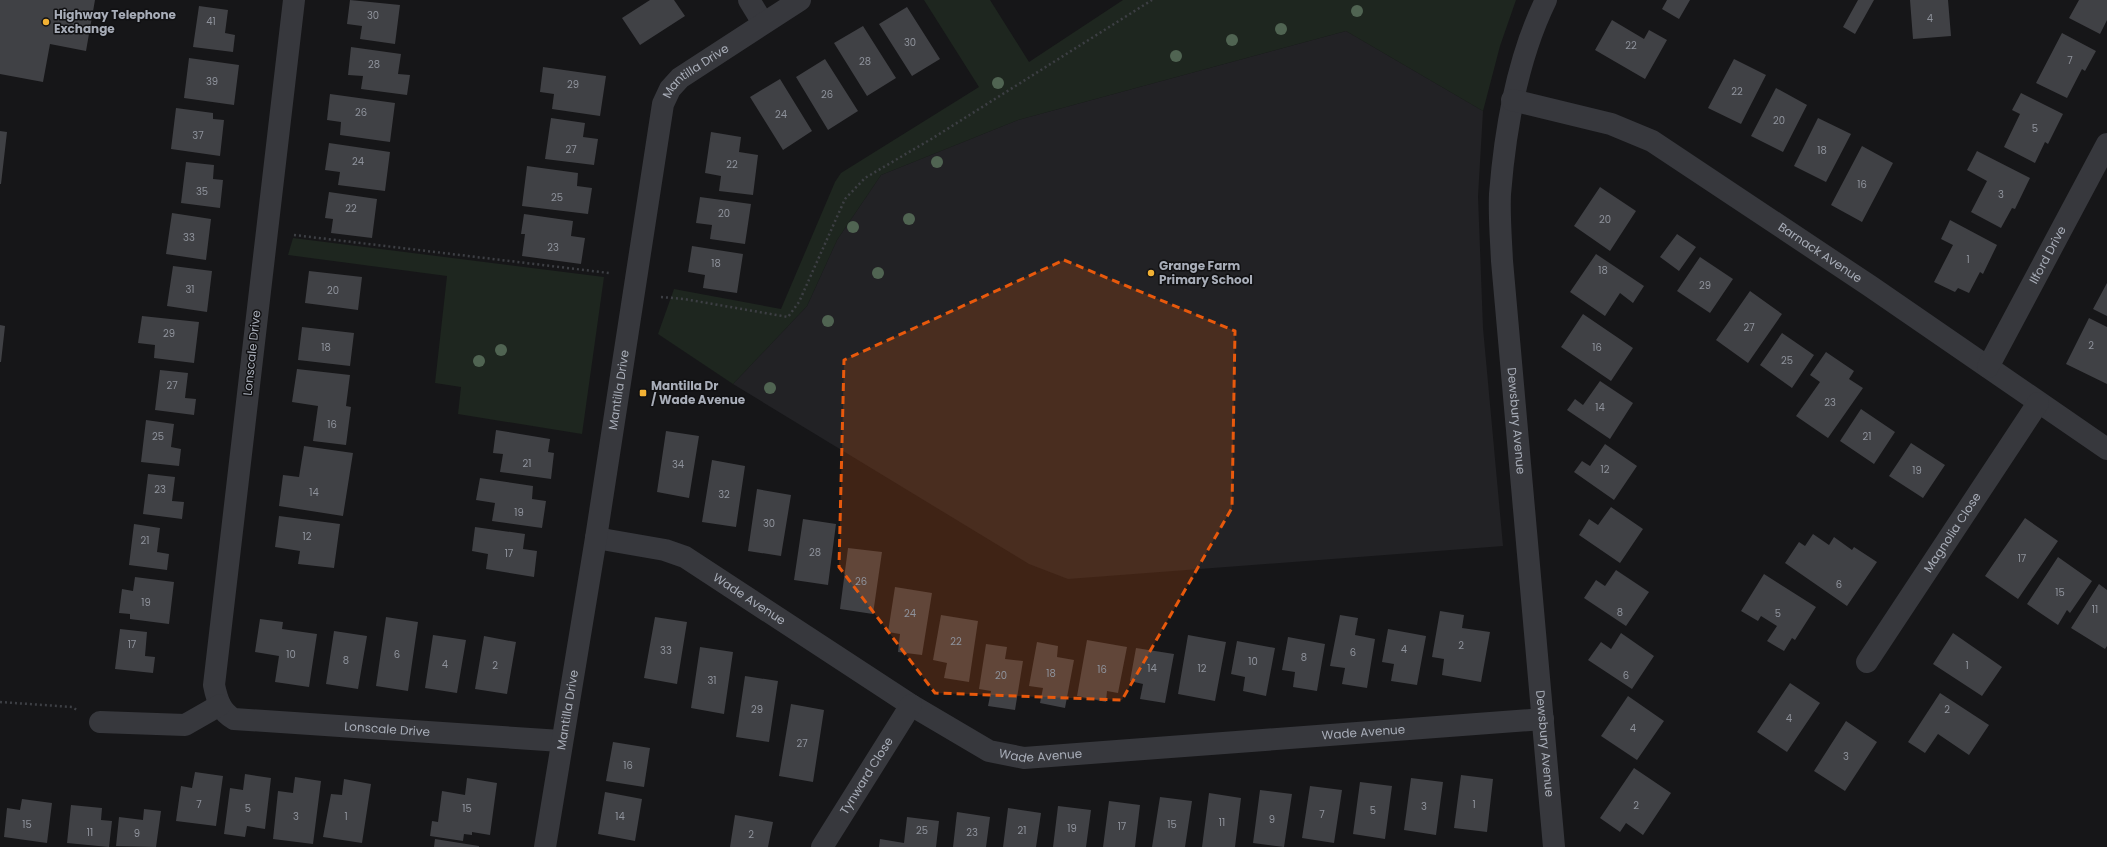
<svg xmlns="http://www.w3.org/2000/svg" width="2107" height="847" font-family="Poppins,sans-serif">
  <style>
    .built { fill: #222225 }
    .green { fill: #1e261f }
    .building { fill: #404145 }
    .lines { fill: none; stroke-linecap: round; stroke-linejoin: round }
    .path { stroke: #3d3f44; stroke-width: 2.5; stroke-dasharray: 2 3; stroke-linecap: butt }
    .minor { stroke: #37383d; stroke-width: 22 }
    .tree { fill: #506452 }
    .marked { fill: #e8590c; fill-opacity: 0.2; stroke: #e8590c; stroke-width: 3; stroke-dasharray: 8 5; stroke-linejoin: round }
    .poi-dot { fill: #f2b134; stroke: #111113; stroke-width: 1.5 }
    .labels { text-anchor: middle; stroke-width: 3; stroke-linejoin: round; paint-order: stroke }
    .number-label { font-size: 10px; fill: #8e929b }
    .poi-label { font-size: 12px; font-weight: bold; fill: #a8adb8; stroke: #111113; text-anchor: start }
    .street-label { font-size: 12px; fill: #a8adb8; stroke: #111113 }
  </style>
  <rect width="100%" height="100%" fill="#161618"/>
  <!-- built -->
  <path class="built" d="M1346,31L1483,111L1478,196L1483,328L1503,546L1068,579L1029,564L733,384L807,306L837,240L881,175L1018,120Z"/>
  <!-- green -->
  <path class="green" d="M924,0H990L1029,62L1123,0H1516L1500,46L1483,111L1346,31L1018,120L881,175L837,240L807,306L733,384L658,334L674,289L781,309L835,182L841,173L979,87Z
    M293,238L604,277L582,434L458,414L461,387L435,383L447,276L288,255Z"/>
  <!-- building -->
  <path class="building" d="M0,0H95L86,51L50,44L43,82L0,74Z
    M350,0L400,5L395,44L360,39L362,26L347,24Z
    M650,0H674L685,16L640,45L622,18Z
    M1667,0H1690L1679,19L1662,9Z
    M1858,0H1874L1855,34L1843,27Z
    M1910,0H1948L1951,36L1913,39Z
    M2079,0H2107V20L2100,34L2069,18Z
    M199,6L228,10L225,33L235,35L233,52L193,47Z
    M907,7L940,59L912,76L879,24Z
    M1612,20L1644,39L1649,30L1667,40L1645,79L1595,50Z
    M863,26L896,78L867,96L834,43Z
    M2062,33L2096,51L2085,71L2082,69L2067,98L2036,83Z
    M351,47L401,54L398,74L410,75L407,95L361,89L363,76L348,75Z
    M189,58L239,65L234,105L184,98Z
    M825,59L858,111L828,130L796,77Z
    M1734,59L1766,75L1741,124L1708,108Z
    M543,67L606,76L600,116L552,109L554,94L540,92Z
    M780,79L812,131L783,150L750,97Z
    M1776,88L1807,105L1783,152L1751,136Z
    M2021,93L2063,114L2048,144L2045,142L2035,163L2004,147L2020,114L2012,110Z
    M330,94L395,103L390,142L340,135L341,122L327,120Z
    M176,108L213,113V119L224,120L220,156L171,149Z
    M551,118L585,123L583,137L598,139L594,165L545,159Z
    M1818,118L1851,134L1826,182L1794,166Z
    M0,131L7,132L1,184H0Z
    M711,132L741,137L739,152L758,155L753,195L719,191L721,176L705,173Z
    M329,143L390,152L385,191L338,185L340,172L325,170Z
    M1862,146L1893,163L1862,222L1831,205Z
    M1977,151L2030,178L2015,209L2012,208L2001,228L1971,212L1987,181L1967,170Z
    M186,162L214,165L213,179L223,180L220,208L181,203Z
    M527,166L578,173L577,186L592,188L588,214L522,206Z
    M1600,187L1636,211L1610,251L1574,226Z
    M329,192L377,199L372,238L331,233L333,219L325,218Z
    M700,197L751,204L745,244L710,239L712,225L696,223Z
    M172,213L211,219L206,260L166,254Z
    M524,214L573,221L571,236L585,238L581,264L522,256L525,234H521Z
    M1950,220L1997,245L1983,274L1980,272L1969,293L1958,288L1955,292L1934,282L1953,245L1941,239Z
    M1677,234L1696,247L1679,271L1660,257Z
    M692,246L743,254L737,293L703,288L705,275L688,272Z
    M1596,254L1644,286L1633,303L1620,293L1605,316L1570,292Z
    M1700,257L1733,279L1710,313L1677,291Z
    M173,266L212,271L207,312L167,306Z
    M309,271L362,277L358,310L305,303Z
    M2107,283V316L2093,309Z
    M1750,291L1782,314L1748,363L1716,340Z
    M1583,314L1633,348L1611,381L1561,347Z
    M142,316L199,322L194,363L154,358L155,345L138,343Z
    M2089,318L2107,327V384L2066,364Z
    M0,325L5,326L1,362H0Z
    M302,327L354,333L350,366L298,360Z
    M1782,333L1814,355L1792,388L1760,365Z
    M1826,352L1854,371L1849,379L1863,388L1828,438L1796,416L1820,382L1810,375Z
    M297,369L350,375L346,406L351,407L346,445L313,441L318,406L292,402Z
    M160,370L188,373L185,398L196,399L194,415L155,410Z
    M1600,381L1633,403L1610,439L1567,410L1575,399L1583,405Z
    M1861,409L1895,432L1874,464L1840,441Z
    M146,420L174,424L171,447L181,449L179,466L141,462Z
    M496,430L550,439L548,452L554,453L551,479L500,472L503,454L493,453Z
    M666,431L699,436L689,498L657,492Z
    M1911,443L1945,465L1923,498L1889,476Z
    M1605,444L1637,466L1614,500L1574,472L1582,461L1590,466Z
    M304,446L353,453L343,516L279,506L283,475L299,477Z
    M712,460L745,466L736,527L702,522Z
    M148,474L175,477L172,501L184,502L182,519L143,514Z
    M480,478L533,486L532,499L546,501L542,528L492,521L495,503L476,500Z
    M757,489L791,495L781,556L748,551Z
    M1611,507L1643,529L1620,563L1579,535L1589,519L1598,525Z
    M279,516L340,524L334,568L298,564L300,551L275,547Z
    M2025,518L2058,541L2018,599L1985,576Z
    M803,519L836,524L828,585L794,580Z
    M134,524L160,528L157,552L169,554L167,570L129,565Z
    M475,527L525,534L523,549L537,551L534,577L486,569L488,554L472,551Z
    M1813,534L1829,545L1834,537L1852,550L1854,547L1877,562L1847,606L1785,563L1799,542L1805,546Z
    M848,548L882,552L873,614L840,609Z
    M2058,557L2092,581L2070,613L2067,610L2058,625L2027,604Z
    M1616,570L1649,592L1626,626L1584,598L1596,580L1605,586Z
    M1764,574L1816,607L1795,640L1792,638L1784,651L1767,641L1777,626L1761,616L1758,621L1741,611Z
    M135,577L174,582L169,624L130,619V614L119,613L122,589L133,591Z
    M2099,584L2107,590V646L2105,649L2071,628Z
    M895,587L932,593L922,655L898,652L900,634L888,632Z
    M1440,611L1464,615L1462,628L1490,632L1481,682L1442,675L1444,659L1432,657Z
    M941,615L978,621L969,682L944,678L947,663L933,660Z
    M1340,615L1358,618L1355,635L1375,639L1367,688L1342,684L1345,668L1330,666Z
    M386,617L418,622L408,691L376,686Z
    M655,617L687,622L677,684L644,678Z
    M260,619L283,622L282,629L317,634L309,687L275,682L279,656L255,652Z
    M120,629L147,632L145,656L155,657L153,673L115,669Z
    M1388,629L1426,636L1417,685L1391,681L1394,664L1382,662Z
    M334,631L367,636L358,689L326,684Z
    M1621,633L1654,656L1632,689L1588,660L1601,642L1611,649Z
    M1953,633L2002,667L1982,696L1933,664Z
    M433,635L466,640L457,693L425,688Z
    M1188,635L1226,642L1215,701L1178,694Z
    M484,636L516,642L507,694L475,689Z
    M1288,637L1325,644L1317,691L1293,687L1295,672L1282,670Z
    M1087,640L1127,647L1118,693L1107,691L1106,702L1077,696Z
    M1237,641L1275,648L1266,696L1243,691L1245,677L1231,674Z
    M1037,642L1058,646L1057,657L1074,660L1065,708L1040,703L1043,688L1029,686Z
    M986,644L1007,647L1005,659L1023,661L1015,710L988,706L991,691L979,689Z
    M700,647L733,652L724,714L691,708Z
    M1136,648L1174,654L1165,703L1140,699L1143,684L1130,681Z
    M745,676L778,681L769,742L736,737Z
    M1790,683L1820,703L1787,752L1757,732Z
    M1940,693L1989,725L1969,755L1938,734L1925,753L1908,742Z
    M1628,696L1664,721L1637,760L1601,736Z
    M791,704L824,710L813,782L779,776Z
    M1846,721L1877,742L1845,791L1814,771Z
    M613,742L650,748L644,787L606,781Z
    M1634,768L1671,793L1643,835L1626,823L1620,832L1600,818Z
    M195,772L223,776L216,826L176,821L181,786L192,788Z
    M245,774L271,778L265,829L247,826L245,837L224,834L230,788L243,790Z
    M1461,775L1493,779L1487,832L1454,828Z
    M295,777L321,781L313,844L273,839L278,791L293,793Z
    M467,778L497,783L490,835L472,832V835L464,834L463,841L430,836L432,821L438,822L442,791L465,795Z
    M1411,778L1443,782L1436,835L1404,830Z
    M344,779L371,784L362,843L323,837L331,794L342,795Z
    M1360,782L1392,786L1385,839L1353,834Z
    M1310,786L1342,790L1334,843L1302,838Z
    M1260,790L1292,794L1284,847L1253,843Z
    M605,792L642,799L635,841L598,834Z
    M1209,793L1241,798L1235,847H1202Z
    M1160,797L1192,801L1185,847H1152Z
    M22,799L52,803L47,843L4,837L7,808L20,810Z
    M1109,801L1140,805L1135,847H1103Z
    M71,805L102,808L101,820L112,821L109,847L67,843Z
    M1058,806L1091,810L1086,847H1053Z
    M1008,808L1041,813L1036,847H1003Z
    M144,809L161,811L156,847L116,846L119,817L143,820Z
    M957,812L990,817L986,847H953Z
    M735,815L773,822L768,847H730Z
    M907,817L939,821L936,847H879L880,839L904,843Z
    M435,839L479,846V847H434Z"/>
  <g class="lines">
    <!-- path -->
    <path class="path" d="M294,235L609,273
      M661,297L684,299L788,317L799,302L845,199L865,178L933,138L1152,0
      M0,702L72,707L77,710"/>
    <!-- minor -->
    <g class="minor">
      <path id="s1" d="M294,0L214,685C217,700 221,712 234,719L561,741"/>
      <path d="M749,0L763,23"/>
      <path id="s2" d="M1546,0C1518,57 1505,131 1500,194C1499,216 1501,239 1502,261L1554,847"/>
      <path id="s3" d="M1512,100L1611,124L1652,141L1870,286L2107,449"/>
      <path id="s4" d="M1988,367L2107,144"/>
      <path id="s5" d="M596,538L665,550L685,557L911,705L989,751L1024,758L1543,719"/>
      <path id="s6" d="M1867,662L2038,403"/>
      <path d="M100,722L185,725L220,705"/>
      <path id="s7" d="M545,847L596,538L663,104L670,89L680,78L800,0"/>
      <path id="s8" d="M822,847L911,705"/>
    </g>
  </g>
  <!-- trees -->
  <g class="tree">
    <circle cx="1357" cy="11" r="6"/>
    <circle cx="1281" cy="29" r="6"/>
    <circle cx="1232" cy="40" r="6"/>
    <circle cx="1176" cy="56" r="6"/>
    <circle cx="998" cy="83" r="6"/>
    <circle cx="937" cy="162" r="6"/>
    <circle cx="909" cy="219" r="6"/>
    <circle cx="853" cy="227" r="6"/>
    <circle cx="878" cy="273" r="6"/>
    <circle cx="828" cy="321" r="6"/>
    <circle cx="501" cy="350" r="6"/>
    <circle cx="479" cy="361" r="6"/>
    <circle cx="770" cy="388" r="6"/>
  </g>
  <!-- marked area -->
  <path class="marked" d="M1064,260L1235,331L1232,508L1122,700L935,693L839,567L844,360Z"/>
  <!-- markers -->
  <g class="poi-dot">
    <circle cx="46" cy="22" r="4"/>
    <circle cx="1151" cy="273" r="4"/>
    <rect x="639" y="389" width="8" height="8" rx="2"/>
  </g>
  <g class="labels">
    <!-- number labels -->
    <g class="number-label">
      <text x="373" y="19">30</text>
      <text x="1930" y="22">4</text>
      <text x="211" y="25">41</text>
      <text x="910" y="46">30</text>
      <text x="1631" y="49">22</text>
      <text x="2070" y="64">7</text>
      <text x="865" y="65">28</text>
      <text x="374" y="68">28</text>
      <text x="212" y="85">39</text>
      <text x="573" y="88">29</text>
      <text x="1737" y="95">22</text>
      <text x="827" y="98">26</text>
      <text x="361" y="116">26</text>
      <text x="781" y="118">24</text>
      <text x="1779" y="124">20</text>
      <text x="2035" y="132">5</text>
      <text x="198" y="139">37</text>
      <text x="571" y="153">27</text>
      <text x="1822" y="154">18</text>
      <text x="358" y="165">24</text>
      <text x="732" y="168">22</text>
      <text x="1862" y="188">16</text>
      <text x="202" y="195">35</text>
      <text x="2001" y="198">3</text>
      <text x="557" y="201">25</text>
      <text x="351" y="212">22</text>
      <text x="724" y="217">20</text>
      <text x="1605" y="223">20</text>
      <text x="189" y="241">33</text>
      <text x="553" y="251">23</text>
      <text x="1968" y="263">1</text>
      <text x="716" y="267">18</text>
      <text x="1603" y="274">18</text>
      <text x="1705" y="289">29</text>
      <text x="190" y="293">31</text>
      <text x="333" y="294">20</text>
      <text x="1749" y="331">27</text>
      <text x="169" y="337">29</text>
      <text x="2091" y="349">2</text>
      <text x="326" y="351">18</text>
      <text x="1597" y="351">16</text>
      <text x="1787" y="364">25</text>
      <text x="172" y="389">27</text>
      <text x="1830" y="406">23</text>
      <text x="1600" y="411">14</text>
      <text x="332" y="428">16</text>
      <text x="158" y="440">25</text>
      <text x="1867" y="440">21</text>
      <text x="527" y="467">21</text>
      <text x="678" y="468">34</text>
      <text x="1605" y="473">12</text>
      <text x="1917" y="474">19</text>
      <text x="160" y="493">23</text>
      <text x="314" y="496">14</text>
      <text x="724" y="498">32</text>
      <text x="519" y="516">19</text>
      <text x="769" y="527">30</text>
      <text x="307" y="540">12</text>
      <text x="145" y="544">21</text>
      <text x="815" y="556">28</text>
      <text x="509" y="557">17</text>
      <text x="2022" y="562">17</text>
      <text x="861" y="585">26</text>
      <text x="1839" y="588">6</text>
      <text x="2060" y="596">15</text>
      <text x="146" y="606">19</text>
      <text x="2095" y="613">11</text>
      <text x="1620" y="616">8</text>
      <text x="910" y="617">24</text>
      <text x="1778" y="617">5</text>
      <text x="956" y="645">22</text>
      <text x="132" y="648">17</text>
      <text x="1461" y="649">2</text>
      <text x="1404" y="653">4</text>
      <text x="666" y="654">33</text>
      <text x="1353" y="656">6</text>
      <text x="291" y="658">10</text>
      <text x="397" y="658">6</text>
      <text x="1304" y="661">8</text>
      <text x="346" y="664">8</text>
      <text x="1253" y="665">10</text>
      <text x="445" y="668">4</text>
      <text x="495" y="669">2</text>
      <text x="1967" y="669">1</text>
      <text x="1152" y="672">14</text>
      <text x="1202" y="672">12</text>
      <text x="1102" y="673">16</text>
      <text x="1051" y="677">18</text>
      <text x="1001" y="679">20</text>
      <text x="1626" y="679">6</text>
      <text x="712" y="684">31</text>
      <text x="757" y="713">29</text>
      <text x="1947" y="713">2</text>
      <text x="1789" y="722">4</text>
      <text x="1633" y="732">4</text>
      <text x="802" y="747">27</text>
      <text x="1846" y="760">3</text>
      <text x="628" y="769">16</text>
      <text x="199" y="808">7</text>
      <text x="1474" y="808">1</text>
      <text x="1636" y="809">2</text>
      <text x="1424" y="810">3</text>
      <text x="248" y="812">5</text>
      <text x="467" y="812">15</text>
      <text x="1373" y="814">5</text>
      <text x="1322" y="818">7</text>
      <text x="296" y="820">3</text>
      <text x="346" y="820">1</text>
      <text x="620" y="820">14</text>
      <text x="1272" y="823">9</text>
      <text x="1222" y="826">11</text>
      <text x="27" y="828">15</text>
      <text x="1172" y="828">15</text>
      <text x="1122" y="830">17</text>
      <text x="1072" y="832">19</text>
      <text x="922" y="834">25</text>
      <text x="1022" y="834">21</text>
      <text x="90" y="836">11</text>
      <text x="972" y="836">23</text>
      <text x="137" y="837">9</text>
      <text x="751" y="838">2</text>
    </g>
    <!-- poi labels -->
    <g class="poi-label">
      <text x="54" y="19">Highway Telephone<tspan x="54" dy="14">Exchange</tspan></text>
      <text x="1159" y="270">Grange Farm<tspan x="1159" dy="14">Primary School</tspan></text>
      <text x="651" y="390">Mantilla Dr<tspan x="651" dy="14">/ Wade Avenue</tspan></text>
    </g>
    <!-- street labels -->
    <g class="street-label">
      <text dy="4" stroke="none"><textPath href="#s7" startOffset="800">Mantilla Drive</textPath></text>
      <text dy="4" stroke="none"><textPath href="#s3" startOffset="348">Barnack Avenue</textPath></text>
      <text dy="4" stroke="none"><textPath href="#s4" startOffset="127">Ilford Drive</textPath></text>
      <text transform="translate(252 353) rotate(-84)" y="4">Lonscale Drive</text>
      <text dy="4" stroke="none"><textPath href="#s7" startOffset="463">Mantilla Drive</textPath></text>
      <text dy="4" stroke="none"><textPath href="#s2" startOffset="428">Dewsbury Avenue</textPath></text>
      <text dy="4" stroke="none"><textPath href="#s6" startOffset="155">Magnolia Close</textPath></text>
      <text dy="4" stroke="none"><textPath href="#s5" startOffset="168">Wade Avenue</textPath></text>
      <text dy="4" stroke="none"><textPath href="#s7" startOffset="139">Mantilla Drive</textPath></text>
      <text dy="4" stroke="none"><textPath href="#s1" startOffset="884">Lonscale Drive</textPath></text>
      <text dy="4" stroke="none"><textPath href="#s5" startOffset="828">Wade Avenue</textPath></text>
      <text dy="4" stroke="none"><textPath href="#s2" startOffset="752">Dewsbury Avenue</textPath></text>
      <text dy="4" stroke="none"><textPath href="#s5" startOffset="504">Wade Avenue</textPath></text>
      <text dy="4" stroke="none"><textPath href="#s8" startOffset="84">Tynward Close</textPath></text>
    </g>
  </g>
</svg>
